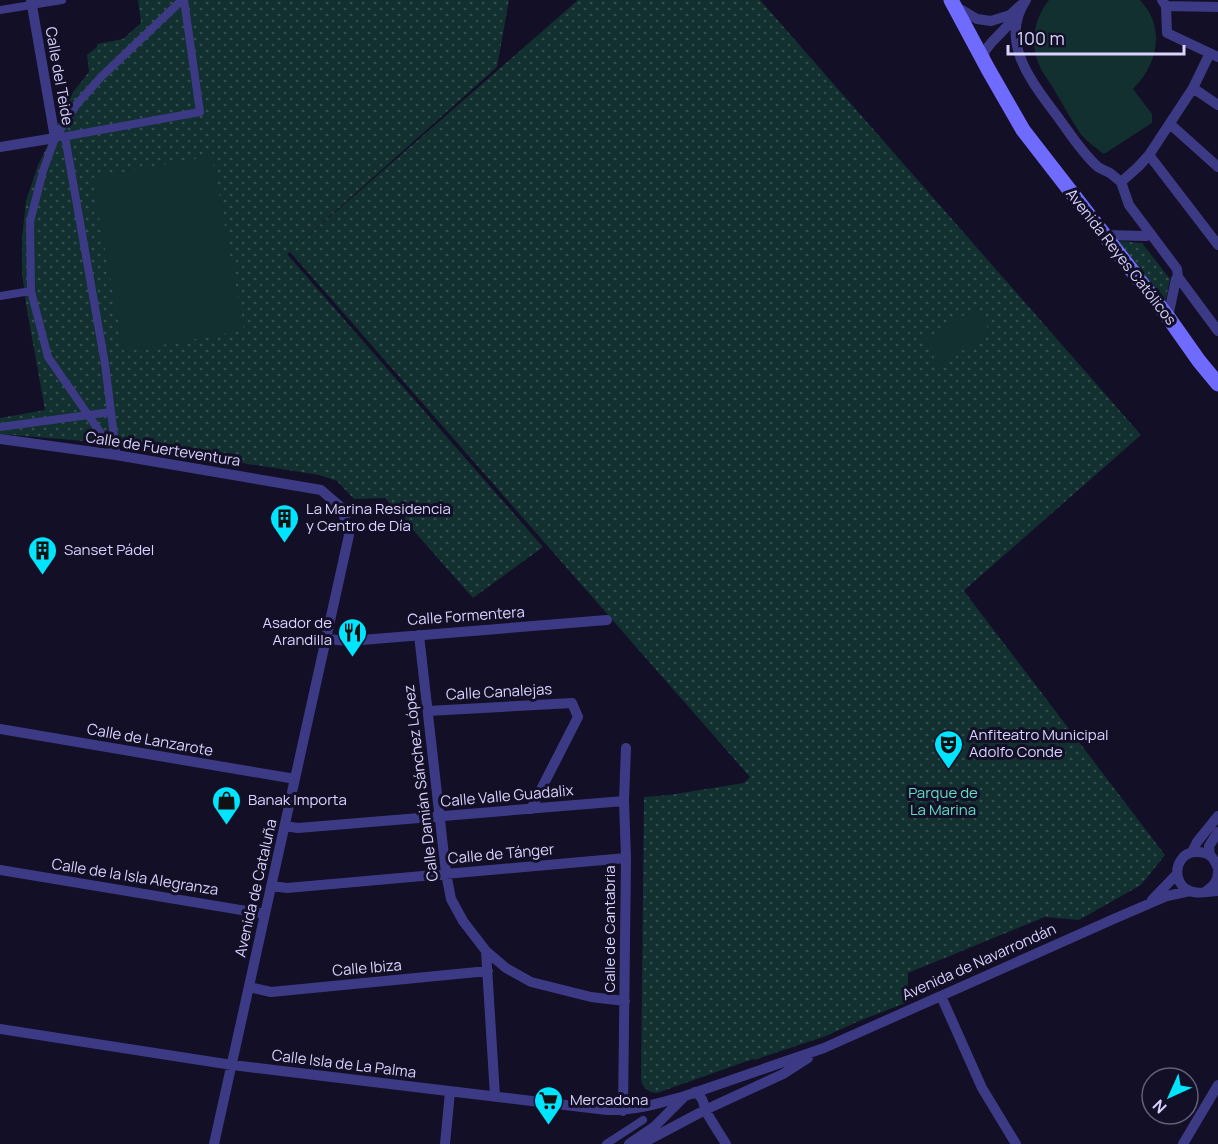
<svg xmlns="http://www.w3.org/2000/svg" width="1218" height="1144" font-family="Manrope,sans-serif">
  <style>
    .grass { fill: url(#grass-dots) }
    .garden { fill: #12302f }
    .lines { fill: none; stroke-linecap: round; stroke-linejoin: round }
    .pedestrian { stroke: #3d3a85; stroke-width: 8 }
    .minor { stroke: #3d3a85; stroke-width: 10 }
    .secondary { stroke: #6f6bff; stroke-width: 15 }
    .labels { text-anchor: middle; stroke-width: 6; stroke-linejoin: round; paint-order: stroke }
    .street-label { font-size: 15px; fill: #d9d4ff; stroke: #130f26 }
    .poi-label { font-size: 15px; fill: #d9d4ff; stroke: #130f26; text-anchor: start }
    .park-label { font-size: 15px; fill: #5fe0c0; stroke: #130f26 }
  </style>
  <defs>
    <pattern id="grass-dots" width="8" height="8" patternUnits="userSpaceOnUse" patternTransform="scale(1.5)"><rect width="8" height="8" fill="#12302f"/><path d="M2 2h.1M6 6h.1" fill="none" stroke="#344d4e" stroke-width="1.8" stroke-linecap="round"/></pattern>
  </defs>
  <rect width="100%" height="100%" fill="#130f26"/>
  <!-- grass -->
  <path class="grass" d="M138,0H509L497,67L292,250L578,0H760L1141,435L952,601L964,591L1165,855L1141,885L1079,920L1045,917L908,973V1002L859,1021L826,1036L754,1060L753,1059L657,1093C648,1092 642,1088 641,1079L644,797L669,795L744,783L750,777L290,252L287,254L543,547L473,598L385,498L354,499L337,481L319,475L120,444L0,434V418L45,410L27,310L22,274V238L26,201L38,165L73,92L89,72L87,55L97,47V44L123,39L141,23Z
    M1119,241L1142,243L1170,279L1165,304Z"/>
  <!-- garden -->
  <path class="garden" d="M1049,0H1140C1166,27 1158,64 1133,89L1152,114V123L1104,154C1096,148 1086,141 1080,133C1071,120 1064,106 1056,93C1052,85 1045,77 1041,69C1029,46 1033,20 1049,0Z
    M212,156L244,330L124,352L92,178Z
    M976,308L991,333L939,365L924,340Z"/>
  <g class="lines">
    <!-- pedestrian -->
    <path class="pedestrian" d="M0,10L62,0
      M62,137L200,112L184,0
      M65,137L105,364L116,452
      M0,296L31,291
      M0,427L111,412
      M116,455L48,357L31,291L30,222L43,171L55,138L77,104L101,77L182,0
      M606,1144L643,1120"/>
    <!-- minor -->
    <path class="minor" d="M1026,0C997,43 1035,86 1060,120C1071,135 1083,154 1098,167C1101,169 1106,171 1110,173C1114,176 1117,179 1121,182
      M1162,0L1166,6L1167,33L1218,57
      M955,6L977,19L991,21L1010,15L1021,5
      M1166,6L1218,7
      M983,61L985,51L991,43L1016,17
      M1193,88L1218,105
      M1170,124L1218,167
      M0,147L55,138L31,0
      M1149,155L1218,245
      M1121,182L1129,205L1177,269L1178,277L1218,331
      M1121,182L1138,167L1149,155L1193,88L1210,53
      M1104,235L1146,236L1151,234
      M1168,317L1176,279L1178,277
      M0,439L116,455L321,490L342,508L349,535L214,1144
      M419,635L446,873L451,899L463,921L486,951L506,968L531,982L591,997L625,1001
      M327,639L349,641L607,620
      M428,711L572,703L578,717L531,809
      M0,729L295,779
      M285,826L298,828L624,801
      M1192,852L1197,842L1218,816
      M1210,856L1209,846L1218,832
      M1218,868C1216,864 1214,859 1211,856C1202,850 1187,850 1181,860C1174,870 1177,886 1190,891C1198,895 1209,891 1218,891
      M0,870L265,914
      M272,886L287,888L626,858
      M1205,892C1213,886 1218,882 1218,872
      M1152,900L1177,874
      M486,951L495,1096
      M249,987L271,992L488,971
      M941,996L982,1088L1016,1144
      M0,1029L232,1065L607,1110C635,1111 659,1103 685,1096
      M695,1092C706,1100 702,1104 707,1113C713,1124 720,1134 726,1144
      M623,1111L626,858L624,801L626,748
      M445,1144L450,1092
      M629,1144L654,1127L685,1096L824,1048L1116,918L1167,896L1190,891
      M641,1144L705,1110L783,1074L808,1058
      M1183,1144L1218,1085"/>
    <!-- secondary -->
    <path class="secondary" d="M951,0L988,69L1023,130L1168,317L1199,361L1218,384"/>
  </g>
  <!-- icons -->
  <defs>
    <symbol id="building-pin" viewBox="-11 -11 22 30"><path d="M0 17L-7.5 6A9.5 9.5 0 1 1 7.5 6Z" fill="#00e5ff" stroke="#130f26"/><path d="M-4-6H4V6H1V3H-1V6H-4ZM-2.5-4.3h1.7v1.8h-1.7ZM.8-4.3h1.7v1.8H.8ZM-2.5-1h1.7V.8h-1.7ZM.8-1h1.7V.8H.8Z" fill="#111"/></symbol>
    <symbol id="restaurant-pin" viewBox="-11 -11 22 30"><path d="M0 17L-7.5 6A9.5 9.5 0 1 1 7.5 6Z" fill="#00e5ff" stroke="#130f26"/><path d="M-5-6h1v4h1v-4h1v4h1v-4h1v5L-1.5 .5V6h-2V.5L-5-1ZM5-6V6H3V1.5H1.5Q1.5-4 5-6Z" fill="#111"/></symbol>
    <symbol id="theatre-pin" viewBox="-11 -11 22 30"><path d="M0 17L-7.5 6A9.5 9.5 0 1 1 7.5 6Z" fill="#00e5ff" stroke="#130f26"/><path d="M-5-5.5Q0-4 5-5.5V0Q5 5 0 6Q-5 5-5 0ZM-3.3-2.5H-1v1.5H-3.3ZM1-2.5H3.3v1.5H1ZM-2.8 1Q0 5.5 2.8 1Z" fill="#111"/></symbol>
    <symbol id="shop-pin" viewBox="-11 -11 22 30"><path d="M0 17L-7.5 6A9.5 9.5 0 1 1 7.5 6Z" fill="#00e5ff" stroke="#130f26"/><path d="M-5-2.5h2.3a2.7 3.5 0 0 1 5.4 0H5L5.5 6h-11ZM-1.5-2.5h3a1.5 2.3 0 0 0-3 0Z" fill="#111"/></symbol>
    <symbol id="supermarket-pin" viewBox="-11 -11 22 30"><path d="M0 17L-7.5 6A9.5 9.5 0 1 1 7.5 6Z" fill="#00e5ff" stroke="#130f26"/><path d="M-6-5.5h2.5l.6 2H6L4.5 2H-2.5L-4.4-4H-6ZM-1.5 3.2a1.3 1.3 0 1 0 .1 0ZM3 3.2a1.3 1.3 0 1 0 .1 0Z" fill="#111"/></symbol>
  </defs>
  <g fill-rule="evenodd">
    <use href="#building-pin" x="268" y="502" width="33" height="45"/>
    <use href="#building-pin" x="26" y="534" width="33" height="45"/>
    <use href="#restaurant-pin" x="336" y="616" width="33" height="45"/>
    <use href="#theatre-pin" x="932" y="728" width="33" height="45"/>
    <use href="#shop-pin" x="210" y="784" width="33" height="45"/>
    <use href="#supermarket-pin" x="532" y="1084" width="33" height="45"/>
  </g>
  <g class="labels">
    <!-- street labels -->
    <g class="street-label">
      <text transform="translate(59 76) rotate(80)" y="5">Calle del Teide</text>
      <text transform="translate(1121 257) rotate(52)" y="5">Avenida Reyes Católicos</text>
      <text transform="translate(163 449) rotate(9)" y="5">Calle de Fuerteventura</text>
      <text transform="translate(466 616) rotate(-4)" y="5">Calle Formentera</text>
      <text transform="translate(499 692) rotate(-3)" y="5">Calle Canalejas</text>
      <text transform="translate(150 740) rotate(10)" y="5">Calle de Lanzarote</text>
      <text transform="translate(421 783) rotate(-97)" y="5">Calle Damián Sánchez López</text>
      <text transform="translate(507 796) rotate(-5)" y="5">Calle Valle Guadalix</text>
      <text transform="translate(501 854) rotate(-5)" y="5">Calle de Tánger</text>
      <text transform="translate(135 877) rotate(9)" y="5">Calle de la Isla Alegranza</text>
      <text transform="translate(256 888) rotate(-77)" y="5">Avenida de Cataluña</text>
      <text transform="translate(610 929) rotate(-90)" y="5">Calle de Cantabria</text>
      <text transform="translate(979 962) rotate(-24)" y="5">Avenida de Navarrondán</text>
      <text transform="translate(367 968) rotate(-5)" y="5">Calle Ibiza</text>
      <text transform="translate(344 1064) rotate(7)" y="5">Calle Isla de La Palma</text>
    </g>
    <!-- poi labels -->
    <g class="poi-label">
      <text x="306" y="514">La Marina Residencia<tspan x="306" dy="17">y Centro de Día</tspan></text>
      <text x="64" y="555">Sanset Pádel</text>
      <text x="332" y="628" text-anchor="end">Asador de<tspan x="332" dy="17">Arandilla</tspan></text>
      <text x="969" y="740">Anfiteatro Municipal<tspan x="969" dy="17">Adolfo Conde</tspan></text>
      <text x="248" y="805">Banak Importa</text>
      <text x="570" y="1105">Mercadona</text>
    </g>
    <!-- park labels -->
    <g class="park-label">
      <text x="943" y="798">Parque de<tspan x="943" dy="17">La Marina</tspan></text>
    </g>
  </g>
  <!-- north arrow -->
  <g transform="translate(1170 1096) rotate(225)"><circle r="28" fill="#130f26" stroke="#625e7d" stroke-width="1.5"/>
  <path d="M0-4.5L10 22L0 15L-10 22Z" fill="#00e5ff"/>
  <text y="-9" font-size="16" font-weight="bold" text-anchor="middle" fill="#d9d4ff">N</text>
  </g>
  <!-- scale -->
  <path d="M1008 45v9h176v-9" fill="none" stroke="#d9d4ff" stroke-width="3"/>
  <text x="1017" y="45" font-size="18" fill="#d9d4ff" stroke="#130f26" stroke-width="4.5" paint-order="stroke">100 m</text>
</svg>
